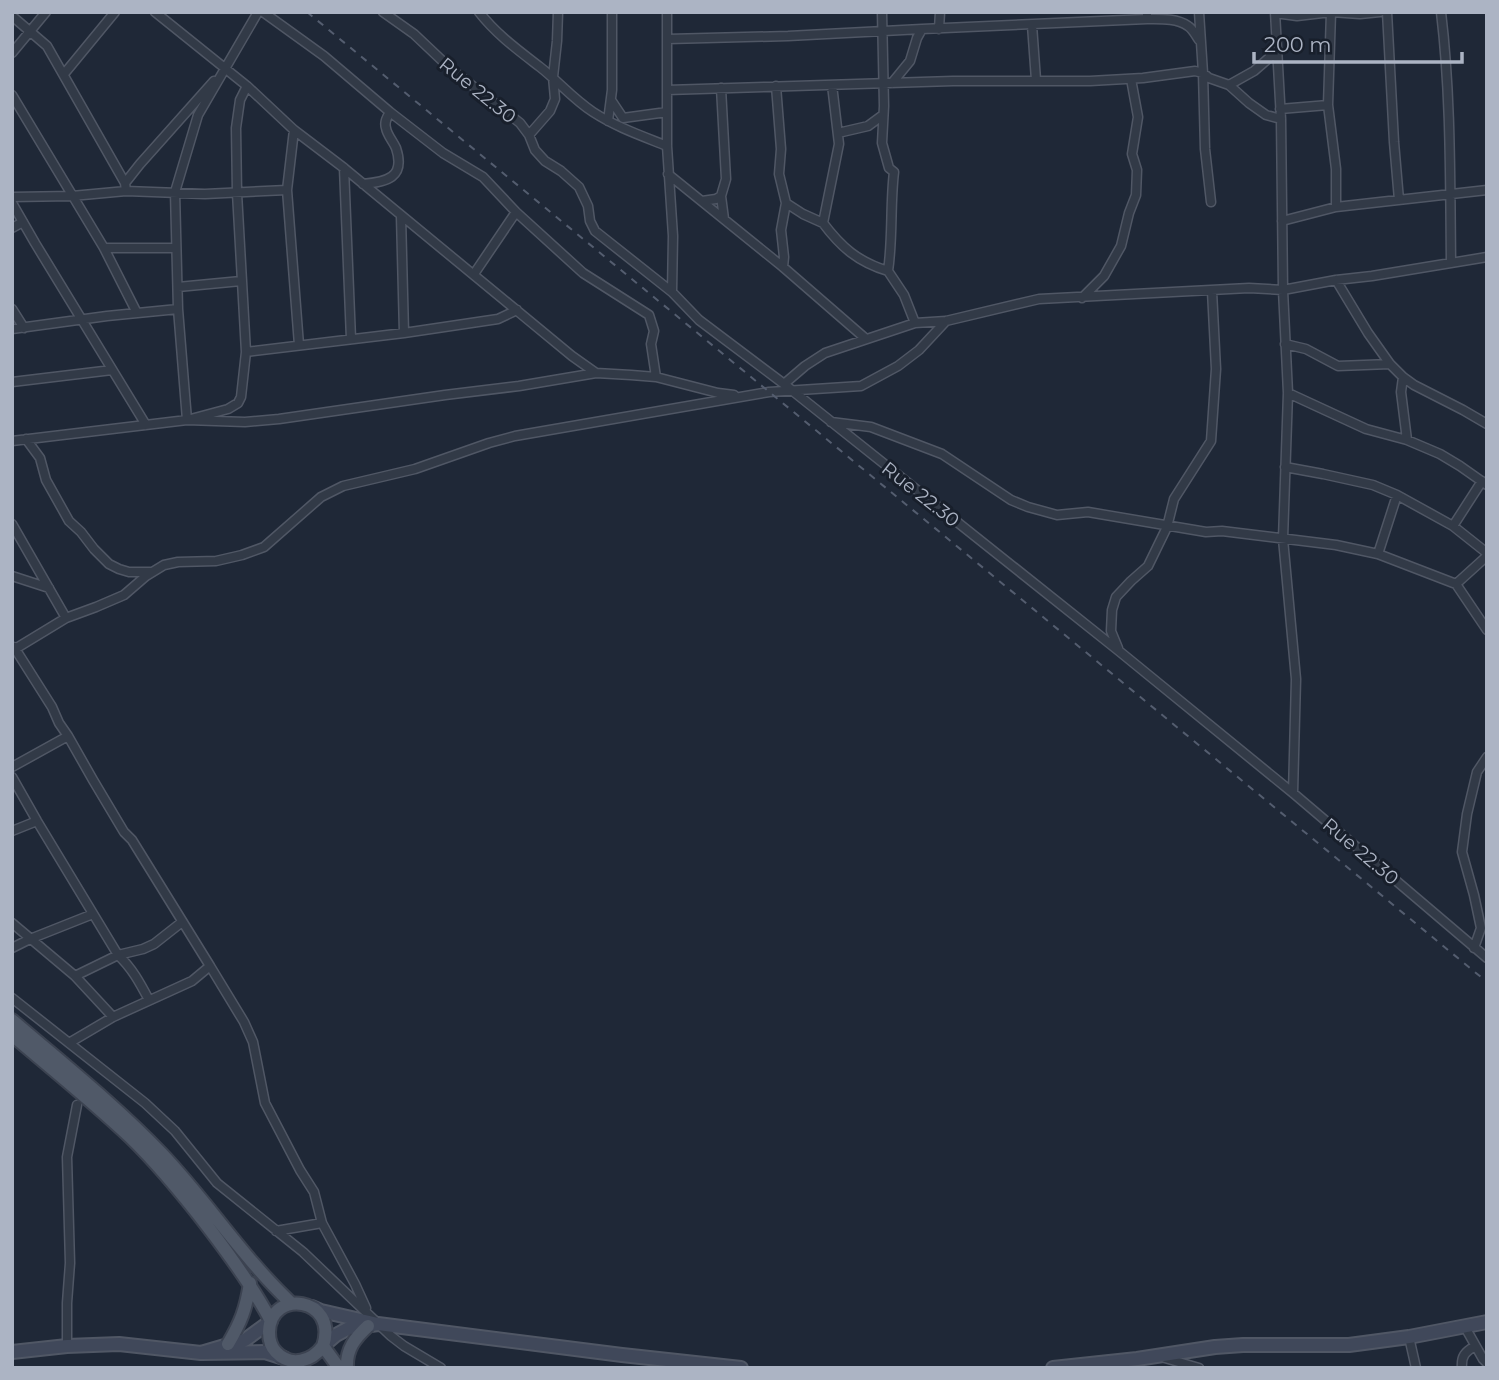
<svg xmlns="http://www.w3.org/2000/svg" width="1499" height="1380" font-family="Montserrat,sans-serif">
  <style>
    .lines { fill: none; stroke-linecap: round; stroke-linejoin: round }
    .street-casing { stroke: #505765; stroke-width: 11 }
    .secondary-casing { stroke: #505765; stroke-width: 16 }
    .primary-casing { stroke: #3c4351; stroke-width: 16 }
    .street { stroke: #323a47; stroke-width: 8 }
    .secondary { stroke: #40485a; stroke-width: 12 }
    .primary { stroke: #505968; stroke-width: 12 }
    .rail { stroke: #545d6f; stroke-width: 2; stroke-dasharray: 7 7; stroke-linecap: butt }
    .labels { text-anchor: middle; stroke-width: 6; stroke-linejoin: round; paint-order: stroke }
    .street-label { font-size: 19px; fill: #acb4c4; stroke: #181f2b }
  </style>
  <rect width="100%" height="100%" fill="#1f2837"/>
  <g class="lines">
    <defs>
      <path id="street" d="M155,12L247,86L294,130L344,168L572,356L596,373
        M258,12L198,115L175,192L178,309L187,420L245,422L279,419L445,395L519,386L596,373L631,375L656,377L718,393L734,395
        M263,12L324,56L390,112L443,153L483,177L516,212L583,273L649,315L654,331L651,344L656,377
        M383,12L414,34L451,69L520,123L529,135L535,150L545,161L561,171L579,187L588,206L590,221L595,231L672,292L699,320L784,384L1119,651L1293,793L1487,958
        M479,12C496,34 518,50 540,67C558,81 573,99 593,112C616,127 642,136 667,146
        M667,12V146L673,236L672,292
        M1199,12L1203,73L1205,149L1211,202
        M1275,12L1281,119L1283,290L1288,393L1283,539L1296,679L1293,793
        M1387,12L1394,142L1399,200
        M1441,12C1451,95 1450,179 1451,262
        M1275,13L1297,16L1331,12L1360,14L1380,12
        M12,16L47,46L125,183L126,191
        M1147,19C1160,19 1177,18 1188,26C1193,29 1196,36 1199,40
        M1032,25L1036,80
        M939,29L940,12
        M668,39L788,36L922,29
        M12,53L46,12
        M64,74L115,12
        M892,83L910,61L917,38L922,29L1147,19V12
        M1229,85L1254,71L1277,51
        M776,86L781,149L779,174L786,203L781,230L784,257L783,267
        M667,90L953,81H1090L1143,78L1195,71L1203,73L1209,78L1229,85L1249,103L1266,115L1281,119
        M12,95L104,248L137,313
        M611,100L623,118L667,112
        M1328,105L1331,12
        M1280,109L1328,105L1336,169V207
        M608,121L612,90V12
        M294,130L287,190L299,345
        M838,133L868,126L883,115
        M529,135L550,111L555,99L553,77L557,41L558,12
        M344,168L351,339
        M668,174L783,267L866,339
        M125,183L140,164L214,81
        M363,184C386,182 406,178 396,148C393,141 387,135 386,128C384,122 387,117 390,112
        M721,196L724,219
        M12,197L72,196L126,191L205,194L287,190
        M702,201L716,199L721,196L726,179L721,88
        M12,203L35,243L146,425
        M786,203L803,214L823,223L839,144L832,85
        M401,216L404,333
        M1282,221L1336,207L1487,190
        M823,223C841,247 858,262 888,271C893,238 890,205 894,172L889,168L882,143L884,106L882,12
        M12,228L23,222
        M104,248H176
        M888,271L904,295L915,323
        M474,274L516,212
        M1336,280L1368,333L1390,364L1403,377L1414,385L1463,410L1487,424
        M178,287L241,281
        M1082,298L1104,276L1121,246L1129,213L1136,195L1137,170L1132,154L1138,117L1131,79
        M12,309L24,328
        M12,329L107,316L178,309
        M1285,344L1306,349L1338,366L1390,364
        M246,352L404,333L498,319L517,310
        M1403,377L1401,392L1407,440
        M12,382L112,370
        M784,384L805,366L825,353L915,323L946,321L1039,299L1249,288L1283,290L1336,280L1372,276L1487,257
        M1288,393L1366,429L1407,440L1440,454L1460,466L1487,485
        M831,422L871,427L942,454L1011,500L1028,507L1057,515L1088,512L1206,532L1222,531L1336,545L1378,554L1456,584L1487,630
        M26,439L40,458L46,480L69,521L81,532L94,549L109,564L119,569L129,572H151
        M12,441L187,420L228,409L238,403L241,397L246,352L237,193L236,128L240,100L247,86
        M1285,467L1323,474L1373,485L1397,495L1453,526L1487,553
        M12,524L66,618
        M1453,526L1482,481
        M1378,554L1397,495
        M12,576L49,588
        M1456,584L1487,556
        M1118,648L1111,631L1112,610L1116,597L1131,581L1148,566L1167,527L1174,499L1211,441L1216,369L1212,291
        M15,649L66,618L96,607L124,595L146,576L164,565L178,562L216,561L242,555L264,547L321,497L343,486L415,469L489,443L515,436L769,392L861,386L898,366L919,350L946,321
        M68,736L93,780L124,832L132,840L210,966L192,981L113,1017L69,1043
        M12,767L68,736L59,723L52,707L14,647
        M12,777L37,821L118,955C132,968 140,983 149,1000
        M12,831L37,821
        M12,923L75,976L113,1017
        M12,948L30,939L93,914
        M1474,948L1481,928L1474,895L1462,852L1467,814L1477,772L1487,757
        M210,966L244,1022L253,1042L265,1103L300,1170L314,1192L322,1223L355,1284L366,1308
        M75,976L118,955L143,949L154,944L182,922
        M12,998L145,1103L175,1131L217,1183L303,1252L391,1336L404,1346L441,1368
        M276,1231L322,1223
        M1465,1327L1483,1359L1487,1363
        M1409,1337L1416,1368
        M67,1346V1303L70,1263L67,1157L77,1105
        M1165,1358L1199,1368
        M1462,1368C1461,1356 1465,1352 1475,1346"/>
      <path id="secondary" d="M312,1307L321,1311L378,1324L349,1328L336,1335L323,1346
        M271,1321L245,1340L201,1353L265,1352L284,1358
        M378,1324L622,1355L741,1368
        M12,1352L67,1346L119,1344L201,1353
        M1053,1368L1137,1359L1215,1347L1243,1345H1349L1409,1337L1487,1322"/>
      <path id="primary" d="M12,1020C62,1063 115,1105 161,1153C207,1201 242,1257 291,1303
        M12,1035C52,1069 93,1102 130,1137C159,1165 184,1196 208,1227C231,1257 253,1287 271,1321
        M228,1344C241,1322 246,1309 250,1283
        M323,1346C312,1361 291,1368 276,1352C271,1347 269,1339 269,1332C270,1288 339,1297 323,1346L339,1368
        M347,1368C346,1349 355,1338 368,1326"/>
    </defs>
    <!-- street casing -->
    <use href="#street" class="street-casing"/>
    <!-- secondary casing -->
    <use href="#secondary" class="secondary-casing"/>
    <!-- primary casing -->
    <use href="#primary" class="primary-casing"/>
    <!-- street -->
    <use href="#street" class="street"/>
    <!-- secondary -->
    <use href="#secondary" class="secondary"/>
    <!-- primary -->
    <use href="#primary" class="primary"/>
    <!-- rail -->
    <path class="rail" d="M307,12L1487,982"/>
  </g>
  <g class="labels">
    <!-- street labels -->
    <g class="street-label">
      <text transform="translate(478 90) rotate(39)" y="7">Rue 22.30</text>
      <text transform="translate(921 494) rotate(38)" y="7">Rue 22.30</text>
      <text transform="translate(1361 851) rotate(40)" y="7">Rue 22.30</text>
    </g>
  </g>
  <!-- border -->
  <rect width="1499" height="1380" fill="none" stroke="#acb4c4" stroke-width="28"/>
  <!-- scale -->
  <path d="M1254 52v10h208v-10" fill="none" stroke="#acb4c4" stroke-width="3.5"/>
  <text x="1264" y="52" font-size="21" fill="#acb4c4" stroke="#181f2b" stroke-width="5" paint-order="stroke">200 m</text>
</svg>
